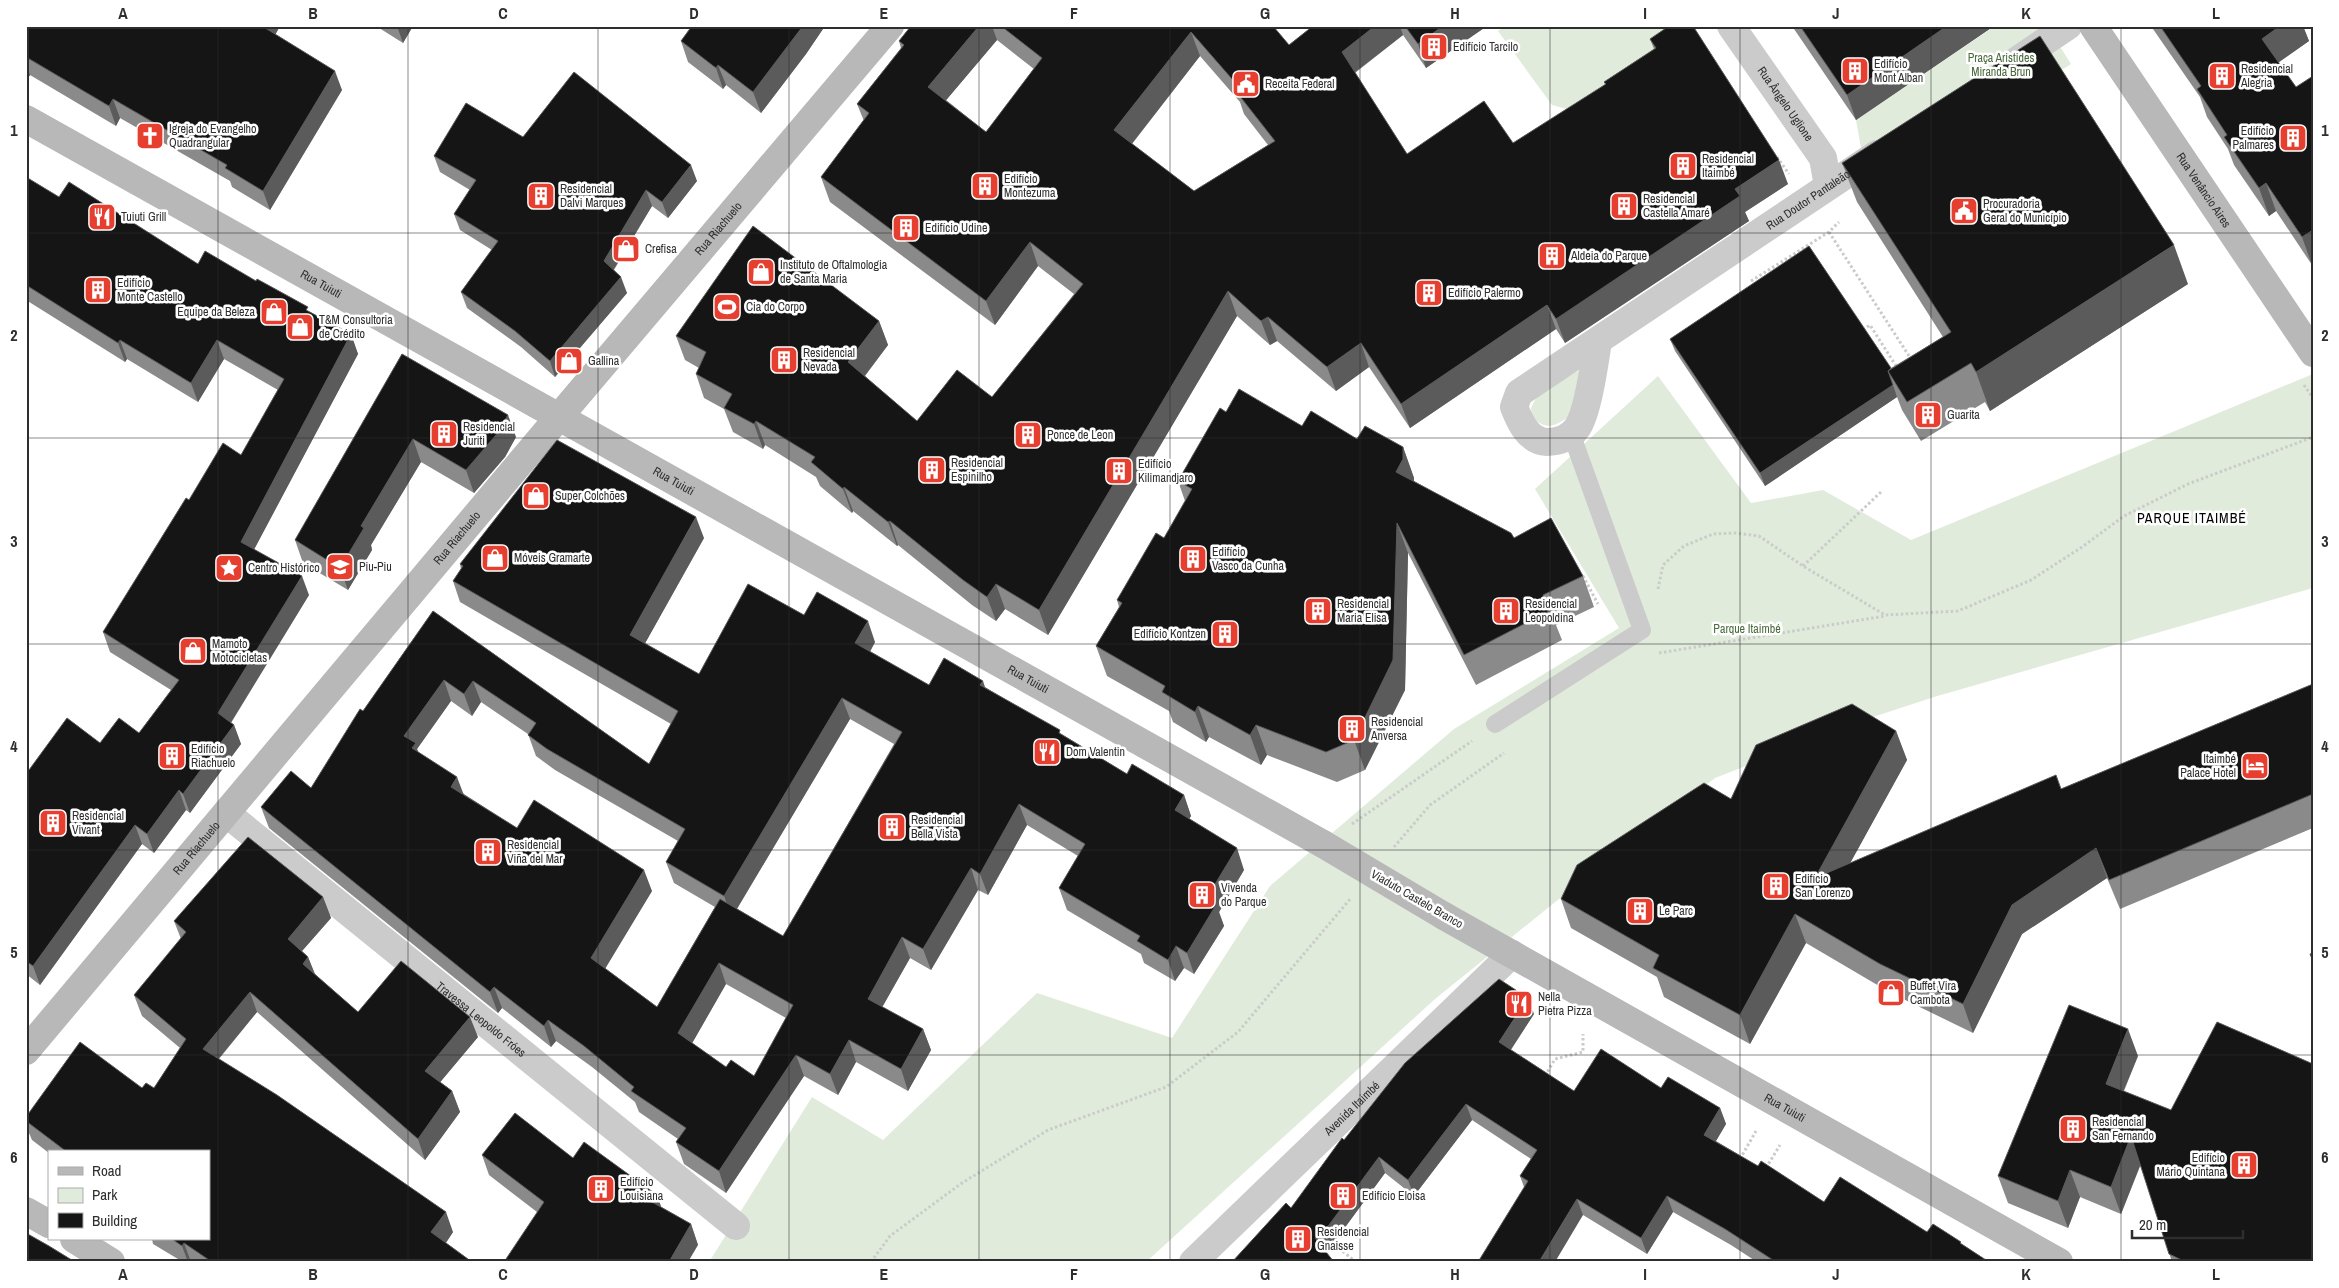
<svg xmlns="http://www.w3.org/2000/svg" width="2339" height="1288" font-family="'Archivo Narrow',sans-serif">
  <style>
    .green { fill: #e1ebdb }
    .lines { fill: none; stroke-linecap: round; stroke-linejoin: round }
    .path { stroke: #cbcbcb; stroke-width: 3; stroke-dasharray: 2.5 2.5; stroke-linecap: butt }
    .lane { stroke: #cbcbcb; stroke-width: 18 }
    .street { stroke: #cbcbcb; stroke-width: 28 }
    .secondary { stroke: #b8b8b8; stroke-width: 28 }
    .secondary-bridge { stroke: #b8b8b8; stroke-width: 28 }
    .wall { fill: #8a8a8a; fill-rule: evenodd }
    .shaded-wall { fill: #5b5b5b }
    .building { fill: #151515; stroke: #5b5b5b; fill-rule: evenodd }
    .grid { fill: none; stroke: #2e2e2e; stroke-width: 1; stroke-opacity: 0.55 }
    .labels { text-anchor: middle; stroke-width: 5; stroke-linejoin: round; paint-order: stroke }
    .poi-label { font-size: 12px; fill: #2e2e2e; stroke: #fff; text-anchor: start }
    .park-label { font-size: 12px; fill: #496a3b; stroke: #fff }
    .street-label { font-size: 12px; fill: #2e2e2e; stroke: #fff }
    .neighbourhood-label { font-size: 14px; letter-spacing: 1px; fill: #000; stroke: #fff }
    .neatline { fill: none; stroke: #2e2e2e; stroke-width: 2 }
    .grid-label { font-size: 16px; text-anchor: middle; font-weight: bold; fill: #2e2e2e }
  </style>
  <rect width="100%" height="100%" fill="#fff"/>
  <!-- green -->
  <path class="green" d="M1505,26H1689L1692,30L1567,109L1552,105L1498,31Z
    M1995,26H2047L2071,64L1869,193L1856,120Z
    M1583,368L1569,417C1552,427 1548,430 1532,418L1531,408L1538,394Z
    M2313,374V588L1934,697L1873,717L1715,778L1554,903L1435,999L1146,1262H709L812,1097L883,1140L1037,993L1172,1038L1270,886L1454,729L1619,628L1535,489L1658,376L1751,503L1823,490L1911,540Z"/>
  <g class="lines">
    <!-- path -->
    <path class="path" d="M1777,157L1789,174
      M1829,232L1911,359
      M1751,281L1829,232L1839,222
      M1863,330L1870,325L1898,369
      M2304,385L2313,398
      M1803,566L1881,492
      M1583,576L1598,604
      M1658,589L1663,565L1684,546L1713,534L1735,533L1759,536L1803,566L1885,615L1958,611L2031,580L2082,547L2124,516L2188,484L2313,437
      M1659,653L1885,616
      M1352,824L1472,741
      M1394,847L1430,805L1504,753
      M1545,1076L1555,1059L1583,1052V1034
      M1740,1159L1756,1131
      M1766,1168L1780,1145
      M1331,1242L1356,1262
      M871,1262L890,1236L962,1183L1048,1130L1166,1087L1238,1032L1351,898"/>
    <!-- lane -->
    <path class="lane" d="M1495,724L1642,630L1571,433"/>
    <!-- street -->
    <g class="street">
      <path id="s1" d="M1731,26L1823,158L1828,186"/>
      <path d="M2013,63L2068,26"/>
      <path id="s2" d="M1598,341C1595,360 1588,413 1577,428C1570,438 1558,442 1547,442C1528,441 1520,422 1514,407L1519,393L1877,154"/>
      <path id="s3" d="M226,813L736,1226"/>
      <path id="s4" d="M1193,1262L1512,954"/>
    </g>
    <!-- secondary -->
    <g class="secondary">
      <path id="s5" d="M2093,26L2313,353"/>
      <path id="s6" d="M26,119L1323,844"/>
      <path id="s7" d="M1444,916L2059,1262"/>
      <path id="s8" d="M26,1051L536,444L890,26"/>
      <path d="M26,1211L49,1224"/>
      <path d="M74,1239L111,1262"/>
    </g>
    <!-- secondary-bridge -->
    <path class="secondary-bridge" d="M1323,844L1444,916"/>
  </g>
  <!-- wall -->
  <path class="wall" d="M26,26H280L275,35L342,90L270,210L232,187L230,181L120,118L116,126L30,75L26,81Z
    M376,26H413L403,43Z
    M688,26H825L806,54L761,113L726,85L723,89L688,62L681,41L690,28Z
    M911,26H1273L1289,45L1313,26H1487L1426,68L1403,35L1355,73L1407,154L1513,143L1605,85L1604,82L1654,49L1650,39L1788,184L1745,212L1749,221L1565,343L1556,329L1410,428L1369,367L1336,391L1277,341L1270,345L1237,316L1048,635L1005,609L996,621L972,605L898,545L897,546L853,511L852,513L820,486L816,477L765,445L763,449L733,432L724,409L704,398L696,374L699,368L685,360L676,336L879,321L888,345L865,376L917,421L992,397L1074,294L1038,266L995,325L830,202L821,177L864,121L857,104L901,48L899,41ZM997,40L1034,69L986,132L946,100ZM1200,56L1240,102L1244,114L1268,145L1194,191L1132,144Z
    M1792,26H1994L1856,120Z
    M2152,26H2303L2309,41L2279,62L2312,265L2276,211L2269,216L2234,165L2228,149L2207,117L2200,97L2153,29Z
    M523,137L697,181L668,218L652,206L614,270L627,293L555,377L521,347L467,308L461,292L492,250L460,230L454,214L470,190L440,172L434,156Z
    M1842,163L2188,284L1990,411L1985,402L1921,441L1902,410L1897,397L1765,486L1675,351L1670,339L1891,368L1943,337L1857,202Z
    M26,177L59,197L198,264L310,312L351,334L358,354L254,549L309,595L231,723L234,725L241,744L190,813L186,810L154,853L142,844L40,985L26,974V768L29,770L100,743L139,733L171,690L110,652L103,632L189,500L241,455L278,390L224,359L198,402L127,359L125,362L26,300Z
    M402,354L516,437L505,457L474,493L421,462L371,545L372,550L348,590L303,563L295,540Z
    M1226,412L1302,426L1357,439L1403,447L1414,478V481L1583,576L1594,607L1556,625L1562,640L1476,685L1408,553L1405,690L1365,770L1337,782L1267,755L1261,765L1209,737L1206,742L1173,722L1169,711L1107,676L1096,646L1119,607L1117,600L1164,538L1185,501L1178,481Z
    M704,538L645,643L699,674L804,615L875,642L870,652L929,685L985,687L1127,774L1184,795L1191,816L1189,819L1244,870L1219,912L1224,926L1194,974L1184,968L1175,981L1144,963L1141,954L1067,910L1059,888L1078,856L1027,825L988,895L978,890L931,970L910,958L882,1007L923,1029L931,1050L908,1091L856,1062L838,1095L804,1076L726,1193L684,1164L676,1142L678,1139L639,1112L635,1102L592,1067L556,1041L551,1047L502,1008L498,1013L269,828L261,807L311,788L363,711L433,611L649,764L671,724L460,602L453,581L461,569L460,564ZM451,701L472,716L481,702L528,734L536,756L555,770L678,841L666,862L674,883L715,907L657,1007L605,968L652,891L517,828L464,794L419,753L417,749ZM850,719L894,744L783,936L737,909ZM726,984L786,1018L754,1076L726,1067L692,1043Z
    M2313,684V828L2120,909L2107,878L2022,934L1973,1033L1891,993L1806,943L1750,1044L1664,997L1657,977L1571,928L1561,899L1731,799L1896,731L1907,760L1850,863L2061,789Z
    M323,897L331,918L302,951L308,957L315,974L358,1012L478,1037L440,1082L452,1091L460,1112L425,1160L257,1012L219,1059L453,1232L446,1243L472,1262H183L153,1244L152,1239H209V1152H49V1153L32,1140L26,1126V1117L142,1088H154L180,1048L142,1016L134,995L181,939L174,921Z
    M1534,1014L1510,1050L1574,1091L1661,1088L1720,1108L1726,1124L1716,1141L1758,1166L1824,1202L1927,1232L1962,1245L1989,1262H1757L1731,1245L1673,1212L1647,1254L1583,1215L1524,1187L1520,1176L1531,1159L1472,1120L1414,1196L1385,1173L1326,1253L1291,1208L1344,1140Z
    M2138,1056L2124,1091L2313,1262H2172L2141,1164L2121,1214L2080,1197L2068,1228L2008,1203L1998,1176Z
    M482,1155L573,1158L657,1195L661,1207L691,1224L698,1245L537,1212L489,1175Z"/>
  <!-- shaded-wall -->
  <path class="shaded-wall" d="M262,26H280L269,46Z
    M397,26H413L403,43Z
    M803,26H825L806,54L761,113L753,92Z
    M979,26H992L997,40L937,111L928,87Z
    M1375,26H1400L1403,35L1350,76L1342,52Z
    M1443,26H1487L1426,68L1418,44Z
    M1947,26H1994L1856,120L1847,95Z
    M2280,26H2303L2309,41L2272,67L2262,39Z
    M1191,32L1200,56L1123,155L1114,130Z
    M26,64L30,75L26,81Z
    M718,65L726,85L723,89L716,68Z
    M335,71L342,90L270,210L263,191Z
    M113,99L120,118L116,126L109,106Z
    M1779,160L1788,184L1745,212L1749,221L1565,343L1556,319L1735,189Z
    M691,165L697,181L668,218L662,202Z
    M2266,183L2276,211L2269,216L2259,188Z
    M646,190L652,206L609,277L604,261Z
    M2313,230V265H2312L2302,237Z
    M1030,242L1038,266L995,325L986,301Z
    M2174,245L2188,284L1990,411L1976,372Z
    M621,277L627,293L555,377L550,361Z
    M1228,291L1237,316L1048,635L1039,610Z
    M1547,305L1556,329L1410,428L1401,404Z
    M1268,317L1277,341L1270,345L1261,321Z
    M879,321L888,345L857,386L848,362Z
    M351,334L358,354L248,561L241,542Z
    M120,340L127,359L125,362L118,343Z
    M217,340L224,359L198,402L191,383Z
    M1361,343L1369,367L1336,391L1327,367Z
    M1893,385L1897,397L1765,486L1760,473Z
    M508,415L516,437L505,457L474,493L466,470Z
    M756,421L765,445L763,449L754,424Z
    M413,439L421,462L371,545L372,550L348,590L340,568L361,526Z
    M1403,447L1414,478V489L1396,472Z
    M844,487L853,511L852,513L843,489Z
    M696,517L704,538L638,656L630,635Z
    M890,521L898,545L897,546L888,522Z
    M1397,523L1408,553L1405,690L1365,770L1354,740Z
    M302,576L309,595L225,732L218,713Z
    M996,584L1005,609L996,621L987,597Z
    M868,621L875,642L863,664L855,643Z
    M444,680L451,701L417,749L423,765L404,736Z
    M473,681L481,702L472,716L464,694Z
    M983,681L990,702L980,685Z
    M842,698L850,719L732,917L724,896Z
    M1198,706L1209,737L1206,742L1195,712Z
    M234,725L241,744L190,813L183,794Z
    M1256,725L1267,755L1261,765L1250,735Z
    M1896,731L1907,760L1826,907L1815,878Z
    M457,777L465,798L451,787Z
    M179,790L186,810L154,853L147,834Z
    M1184,795L1191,816L1182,831L1175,810Z
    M1019,804L1027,825L988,895L980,874Z
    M135,825L142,844L40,985L33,966Z
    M1237,848L1244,870L1219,912L1224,926L1194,974L1187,953L1206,899Z
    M2096,848L2107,878L2022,934L1973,1033L1963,1004L2012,905Z
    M971,868L978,890L931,970L923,949Z
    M644,870L652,891L599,979L591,958Z
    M323,897L331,918L295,959L288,939Z
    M1795,914L1806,943L1750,1044L1740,1015Z
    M902,937L910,958L875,1020L868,999Z
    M1176,946L1184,968L1175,981L1168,960Z
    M308,957L316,977L303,964Z
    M719,963L726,984L686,1054L678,1033Z
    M494,987L502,1008L498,1013L490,992Z
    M250,992L257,1012L210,1069L203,1049Z
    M1528,998L1534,1014L1505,1059L1499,1042Z
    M470,1017L478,1037L432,1092L425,1071Z
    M548,1020L556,1041L551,1047L544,1026Z
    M923,1029L931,1050L908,1091L901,1069Z
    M2128,1029L2138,1056L2115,1111L2106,1084Z
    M849,1040L856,1062L838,1095L830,1074Z
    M796,1055L804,1076L726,1193L719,1171Z
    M452,1091L460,1112L425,1160L418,1139Z
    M1466,1104L1472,1120L1414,1196L1408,1180Z
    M1720,1108L1726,1124L1710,1151L1704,1135Z
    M2131,1136L2141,1163L2121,1214L2111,1187Z
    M1379,1157L1385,1173L1324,1256L1318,1240Z
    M2070,1170L2080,1197L2068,1228L2058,1201Z
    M657,1195L664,1215L652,1202Z
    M1667,1196L1673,1212L1647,1254L1641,1238Z
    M1577,1199L1583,1215L1555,1262H1539Z
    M446,1212L453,1232L439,1253L431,1232Z
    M691,1224L698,1245L688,1262H669Z
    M184,1243L191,1262H188L182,1246Z"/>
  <!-- building -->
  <path class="building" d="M26,26H262L335,71L263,191L225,168L227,165L113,99L109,106L26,57Z
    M692,26H803L753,92L718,65L716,68L681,41Z
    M911,26H979L928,87L986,132L1042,58L1001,26H1273L1289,45L1313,26H1375L1342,52L1407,154L1484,101L1513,143L1606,84L1604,82L1656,48L1650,39L1669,26H1693L1779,160L1735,189L1740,196L1556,319L1547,305L1401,404L1361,343L1327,367L1268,317L1261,321L1228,291L1039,610L996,584L987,597L963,580L890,521L888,522L844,487L843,489L811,462L815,457L756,421L754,424L724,408L732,394L696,374L706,352L676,336L753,226L879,321L848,362L917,421L957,370L992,397L1083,284L1030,242L986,301L821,177L869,113L857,104L904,45L899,41ZM1191,32L1239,87L1235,90L1275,141L1194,191L1114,130Z
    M1405,26H1443L1418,44Z
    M1800,26H1947L1847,95Z
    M2160,26H2280L2262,39L2296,87L2313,76V230L2302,237L2266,183L2259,188L2224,137L2227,135L2197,89L2201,86Z
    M2040,36L2174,245L1976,372L1971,363L1907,402L1888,371L1951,332L1842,163Z
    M574,72L691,165L662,202L646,190L604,261L621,277L550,361L515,331L461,292L498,241L454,214L476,180L434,156L466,103L523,137Z
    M26,177L59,197L69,182L198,264L205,251L256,281L257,279L308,307L306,310L351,334L241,542L302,576L218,713L234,725L183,794L179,790L147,834L135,825L33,966L26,961V768L29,770L67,718L100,743L119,718L139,733L179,680L103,632L186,498L189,500L223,443L241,455L284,379L217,340L191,383L120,340L118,343L26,285Z
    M1809,246L1891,368L1888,371L1893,385L1760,473L1670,339Z
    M402,354L508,415L496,435L466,470L413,439L361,526L364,528L340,568L295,540Z
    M1239,389L1302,426L1311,411L1357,439L1365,426L1403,447V459L1396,472L1511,533L1514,538L1551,518L1583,576L1543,595L1551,610L1464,655L1397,523L1393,660L1354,740L1326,752L1256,725L1250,735L1198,706L1195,712L1162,692L1165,686L1096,646L1122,603L1117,600L1156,533L1164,538L1192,489L1178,481L1220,408L1226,412Z
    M557,440L696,517L630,635L699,674L748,584L804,615L817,592L868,621L855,643L929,685L944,658L983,681L980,685L1060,730L1059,733L1127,774L1132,764L1184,795L1175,810L1237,848L1206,899L1216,905L1187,953L1176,946L1168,960L1137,941L1140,936L1059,888L1085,844L1019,804L980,874L971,868L923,949L902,937L868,999L923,1029L901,1069L849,1040L830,1074L796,1055L719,1171L676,1142L686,1128L631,1091L634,1087L584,1046L548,1020L544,1026L494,987L490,992L261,807L291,771L311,788L360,709L363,711L433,611L649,764L678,711L453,581L463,566L460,564ZM444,680L464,694L473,681L536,723L528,735L547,749L685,829L666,862L724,896L842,698L902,732L783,936L720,899L657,1007L591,958L644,870L534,800L517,828L451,787L457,777L412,748L416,743L404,736ZM719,963L793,1005L754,1076L731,1060L726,1067L678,1033Z
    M2313,684V794L2109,880L2096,848L2012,905L1963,1004L1880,964L1795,914L1740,1015L1653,968L1659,955L1561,899L1577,865L1704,783L1731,799L1756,745L1852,704L1896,731L1815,878L2056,775L2061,789Z
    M248,837L323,897L288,939L308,957L303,964L358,1012L401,961L470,1017L425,1071L452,1091L418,1139L250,992L203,1049L277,1095L446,1212L431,1232L472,1262H212L184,1243L182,1246L172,1239H209V1152H67L26,1121V1117L80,1042L142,1088L146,1083L154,1088L186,1039L134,995L186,932L174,921Z
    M2313,953V961L2310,954Z
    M1499,979L1528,998L1499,1042L1574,1091L1601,1049L1661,1088L1668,1077L1720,1108L1704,1135L1758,1166L1761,1161L1824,1202L1840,1177L1927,1232L1933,1224L1961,1242L1960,1243L1989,1262H1776L1725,1229L1667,1196L1641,1238L1577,1199L1539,1262H1478L1528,1181L1520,1176L1537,1150L1466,1104L1408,1180L1379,1157L1318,1240L1315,1238L1334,1262H1232L1286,1203L1291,1208L1342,1138L1344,1140L1405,1063Z
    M2069,1005L2128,1029L2106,1084L2171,1110L2217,1022L2313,1064V1262H2186L2169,1254L2131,1136L2111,1187L2070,1170L2058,1201L1998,1176Z
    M515,1113L573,1158L584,1142L657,1195L652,1202L691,1224L669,1262H504L544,1202L482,1155Z
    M26,1233L49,1246L75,1262H26Z"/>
  <!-- grid -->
  <path class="grid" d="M218,26V1262M408,26V1262M598,26V1262M789,26V1262M979,26V1262M1170,26V1262M1360,26V1262M1550,26V1262M1740,26V1262M1931,26V1262M2121,26V1262M26,233H2313M26,438H2313M26,644H2313M26,850H2313M26,1055H2313"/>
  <!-- icons -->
  <defs>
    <symbol id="building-square" viewBox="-11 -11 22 22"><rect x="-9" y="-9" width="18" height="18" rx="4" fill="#e63e2f" stroke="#fff"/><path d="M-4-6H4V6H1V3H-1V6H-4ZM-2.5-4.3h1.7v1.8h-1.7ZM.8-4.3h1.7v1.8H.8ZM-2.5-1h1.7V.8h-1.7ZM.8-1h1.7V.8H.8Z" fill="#fff"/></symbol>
    <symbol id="civic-square" viewBox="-11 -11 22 22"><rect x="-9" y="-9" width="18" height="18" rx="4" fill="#e63e2f" stroke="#fff"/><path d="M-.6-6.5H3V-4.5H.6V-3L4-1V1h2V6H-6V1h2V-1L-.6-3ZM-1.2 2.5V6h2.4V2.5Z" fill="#fff"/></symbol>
    <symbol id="church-square" viewBox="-11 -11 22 22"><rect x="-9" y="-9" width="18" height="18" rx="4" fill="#e63e2f" stroke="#fff"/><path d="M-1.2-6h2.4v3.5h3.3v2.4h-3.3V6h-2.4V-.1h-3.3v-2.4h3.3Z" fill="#fff"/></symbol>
    <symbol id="restaurant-square" viewBox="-11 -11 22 22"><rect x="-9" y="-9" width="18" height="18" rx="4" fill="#e63e2f" stroke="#fff"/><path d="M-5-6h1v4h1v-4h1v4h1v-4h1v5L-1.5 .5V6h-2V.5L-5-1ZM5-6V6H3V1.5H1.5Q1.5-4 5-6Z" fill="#fff"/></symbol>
    <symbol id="shop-square" viewBox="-11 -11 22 22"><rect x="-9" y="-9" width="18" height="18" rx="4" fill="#e63e2f" stroke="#fff"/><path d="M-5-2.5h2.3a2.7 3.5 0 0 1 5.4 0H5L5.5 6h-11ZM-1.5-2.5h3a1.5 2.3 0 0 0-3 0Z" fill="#fff"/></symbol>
    <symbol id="stadium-square" viewBox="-11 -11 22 22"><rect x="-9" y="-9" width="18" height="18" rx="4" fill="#e63e2f" stroke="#fff"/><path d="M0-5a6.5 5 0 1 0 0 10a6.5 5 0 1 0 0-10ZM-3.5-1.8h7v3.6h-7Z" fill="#fff"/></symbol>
    <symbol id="school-square" viewBox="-11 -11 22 22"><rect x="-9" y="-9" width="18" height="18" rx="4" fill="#e63e2f" stroke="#fff"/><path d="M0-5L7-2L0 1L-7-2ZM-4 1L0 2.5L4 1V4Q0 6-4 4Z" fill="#fff"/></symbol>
    <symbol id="sight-square" viewBox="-11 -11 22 22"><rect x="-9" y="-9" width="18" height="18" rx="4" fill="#e63e2f" stroke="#fff"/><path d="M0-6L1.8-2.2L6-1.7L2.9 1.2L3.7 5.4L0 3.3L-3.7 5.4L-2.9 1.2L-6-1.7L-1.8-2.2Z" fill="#fff"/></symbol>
    <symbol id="hotel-square" viewBox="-11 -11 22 22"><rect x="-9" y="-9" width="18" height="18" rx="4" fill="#e63e2f" stroke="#fff"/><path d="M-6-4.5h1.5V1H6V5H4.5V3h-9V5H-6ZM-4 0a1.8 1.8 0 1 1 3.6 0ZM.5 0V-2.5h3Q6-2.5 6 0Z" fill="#fff"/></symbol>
  </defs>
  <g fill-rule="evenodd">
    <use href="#building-square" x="1418" y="31" width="32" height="32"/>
    <use href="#building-square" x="1839" y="55" width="32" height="32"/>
    <use href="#building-square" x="2206" y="60" width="32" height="32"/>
    <use href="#civic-square" x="1230" y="68" width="32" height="32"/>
    <use href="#church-square" x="134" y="120" width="32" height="32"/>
    <use href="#building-square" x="2277" y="122" width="32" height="32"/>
    <use href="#building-square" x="1667" y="150" width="32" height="32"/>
    <use href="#building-square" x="969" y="170" width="32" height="32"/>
    <use href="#building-square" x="525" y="180" width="32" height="32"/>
    <use href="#building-square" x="1608" y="190" width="32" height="32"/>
    <use href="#civic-square" x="1948" y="195" width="32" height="32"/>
    <use href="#restaurant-square" x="86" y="201" width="32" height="32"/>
    <use href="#building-square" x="890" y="212" width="32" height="32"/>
    <use href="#shop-square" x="610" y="233" width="32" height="32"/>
    <use href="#building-square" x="1536" y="240" width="32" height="32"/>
    <use href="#shop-square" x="745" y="256" width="32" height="32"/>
    <use href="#building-square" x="82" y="274" width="32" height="32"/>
    <use href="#building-square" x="1413" y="277" width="32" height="32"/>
    <use href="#stadium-square" x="711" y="291" width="32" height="32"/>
    <use href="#shop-square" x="258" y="296" width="32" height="32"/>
    <use href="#shop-square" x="284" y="311" width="32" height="32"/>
    <use href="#building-square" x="768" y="344" width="32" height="32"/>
    <use href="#shop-square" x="553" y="345" width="32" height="32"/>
    <use href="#building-square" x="1912" y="399" width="32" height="32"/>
    <use href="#building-square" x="428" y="418" width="32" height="32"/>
    <use href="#building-square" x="1012" y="419" width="32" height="32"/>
    <use href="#building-square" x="916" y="454" width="32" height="32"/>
    <use href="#building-square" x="1103" y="455" width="32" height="32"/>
    <use href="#shop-square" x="520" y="480" width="32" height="32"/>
    <use href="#shop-square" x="479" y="542" width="32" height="32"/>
    <use href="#building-square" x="1177" y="543" width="32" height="32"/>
    <use href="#school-square" x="324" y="551" width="32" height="32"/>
    <use href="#sight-square" x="213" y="552" width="32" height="32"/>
    <use href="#building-square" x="1302" y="595" width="32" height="32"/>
    <use href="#building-square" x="1490" y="595" width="32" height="32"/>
    <use href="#building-square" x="1209" y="618" width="32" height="32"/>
    <use href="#shop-square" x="177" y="635" width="32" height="32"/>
    <use href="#building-square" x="1336" y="713" width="32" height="32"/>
    <use href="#restaurant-square" x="1031" y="736" width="32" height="32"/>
    <use href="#building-square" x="156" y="740" width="32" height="32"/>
    <use href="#hotel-square" x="2239" y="750" width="32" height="32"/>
    <use href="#building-square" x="37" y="807" width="32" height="32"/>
    <use href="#building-square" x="876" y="811" width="32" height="32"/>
    <use href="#building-square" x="472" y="836" width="32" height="32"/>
    <use href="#building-square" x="1760" y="870" width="32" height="32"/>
    <use href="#building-square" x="1186" y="879" width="32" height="32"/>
    <use href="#building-square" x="1624" y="895" width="32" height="32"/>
    <use href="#shop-square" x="1875" y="977" width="32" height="32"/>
    <use href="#restaurant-square" x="1503" y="988" width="32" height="32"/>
    <use href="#building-square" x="2057" y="1113" width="32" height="32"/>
    <use href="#building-square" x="2228" y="1149" width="32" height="32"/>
    <use href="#building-square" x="585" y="1173" width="32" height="32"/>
    <use href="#building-square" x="1327" y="1180" width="32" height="32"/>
    <use href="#building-square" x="1282" y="1223" width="32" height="32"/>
  </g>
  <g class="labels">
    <!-- poi labels -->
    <g class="poi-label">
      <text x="1453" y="51">Edifício Tarcilo</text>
      <text x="1874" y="68">Edifício<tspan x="1874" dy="14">Mont Alban</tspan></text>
      <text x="2241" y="73">Residencial<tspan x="2241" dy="14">Alegria</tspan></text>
      <text x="1265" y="88">Receita Federal</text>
      <text x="169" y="133">Igreja do Evangelho<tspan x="169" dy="14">Quadrangular</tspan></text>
      <text x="2274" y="135" text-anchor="end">Edifício<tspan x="2274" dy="14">Palmares</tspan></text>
      <text x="1702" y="163">Residencial<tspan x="1702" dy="14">Itaimbé</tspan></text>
      <text x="1004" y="183">Edifício<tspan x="1004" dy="14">Montezuma</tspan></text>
      <text x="560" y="193">Residencial<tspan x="560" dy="14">Dalvi Marques</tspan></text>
      <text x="1643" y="203">Residencial<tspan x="1643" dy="14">Castella Amaré</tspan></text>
      <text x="1983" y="208">Procuradoria<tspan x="1983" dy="14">Geral do Município</tspan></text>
      <text x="121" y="221">Tuiuti Grill</text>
      <text x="925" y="232">Edifício Udine</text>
      <text x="645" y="253">Crefisa</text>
      <text x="1571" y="260">Aldeia do Parque</text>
      <text x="780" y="269">Instituto de Oftalmologia<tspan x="780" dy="14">de Santa Maria</tspan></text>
      <text x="117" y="287">Edifício<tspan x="117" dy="14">Monte Castello</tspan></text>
      <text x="1448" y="297">Edifício Palermo</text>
      <text x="746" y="311">Cia do Corpo</text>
      <text x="255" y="316" text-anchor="end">Equipe da Beleza</text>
      <text x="319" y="324">T&amp;M Consultoria<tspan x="319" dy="14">de Crédito</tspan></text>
      <text x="803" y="357">Residencial<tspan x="803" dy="14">Nevada</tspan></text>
      <text x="588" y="365">Gallina</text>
      <text x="1947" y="419">Guarita</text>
      <text x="463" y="431">Residencial<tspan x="463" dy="14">Juriti</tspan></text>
      <text x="1047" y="439">Ponce de Leon</text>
      <text x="951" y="467">Residencial<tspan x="951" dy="14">Espinilho</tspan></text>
      <text x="1138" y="468">Edifício<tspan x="1138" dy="14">Kilimandjaro</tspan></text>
      <text x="555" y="500">Super Colchões</text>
      <text x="1212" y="556">Edifício<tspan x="1212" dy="14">Vasco da Cunha</tspan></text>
      <text x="514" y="562">Móveis Gramarte</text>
      <text x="359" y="571">Piu-Piu</text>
      <text x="248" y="572">Centro Histórico</text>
      <text x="1337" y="608">Residencial<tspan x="1337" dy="14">Maria Elisa</tspan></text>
      <text x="1525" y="608">Residencial<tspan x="1525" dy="14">Leopoldina</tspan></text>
      <text x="1206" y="638" text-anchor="end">Edifício Kontzen</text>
      <text x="212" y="648">Mamoto<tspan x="212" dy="14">Motocicletas</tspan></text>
      <text x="1371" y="726">Residencial<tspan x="1371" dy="14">Anversa</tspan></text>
      <text x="191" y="753">Edifício<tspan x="191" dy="14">Riachuelo</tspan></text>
      <text x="1066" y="756">Dom Valentin</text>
      <text x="2236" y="763" text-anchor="end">Itaimbé<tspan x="2236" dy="14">Palace Hotel</tspan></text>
      <text x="72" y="820">Residencial<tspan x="72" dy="14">Vivant</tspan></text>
      <text x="911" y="824">Residencial<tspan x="911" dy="14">Bella Vista</tspan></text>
      <text x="507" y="849">Residencial<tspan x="507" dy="14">Viña del Mar</tspan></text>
      <text x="1795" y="883">Edifício<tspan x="1795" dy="14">San Lorenzo</tspan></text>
      <text x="1221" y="892">Vivenda<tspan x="1221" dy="14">do Parque</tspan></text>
      <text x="1659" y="915">Le Parc</text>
      <text x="1910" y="990">Buffet Vira<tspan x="1910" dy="14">Cambota</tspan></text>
      <text x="1538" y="1001">Nella<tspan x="1538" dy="14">Pietra Pizza</tspan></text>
      <text x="2092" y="1126">Residencial<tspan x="2092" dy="14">San Fernando</tspan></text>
      <text x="2225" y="1162" text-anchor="end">Edifício<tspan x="2225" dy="14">Mário Quintana</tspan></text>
      <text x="620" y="1186">Edifício<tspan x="620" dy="14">Louisiana</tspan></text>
      <text x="1362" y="1200">Edifício Eloisa</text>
      <text x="1317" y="1236">Residencial<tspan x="1317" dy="14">Gnaisse</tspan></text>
    </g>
    <!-- park labels -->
    <g class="park-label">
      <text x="2001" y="62">Praça Aristides<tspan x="2001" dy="14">Miranda Brun</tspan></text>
      <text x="1747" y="633">Parque Itaimbé</text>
    </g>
    <!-- street labels -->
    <g class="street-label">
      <text dy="4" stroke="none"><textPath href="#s1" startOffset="95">Rua Ângelo Uglione</textPath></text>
      <text dy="4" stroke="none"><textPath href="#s5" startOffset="198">Rua Venâncio Aires</textPath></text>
      <text dy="4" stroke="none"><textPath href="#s2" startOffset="538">Rua Doutor Pantaleão</textPath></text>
      <text dy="4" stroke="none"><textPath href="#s8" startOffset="1075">Rua Riachuelo</textPath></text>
      <text dy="4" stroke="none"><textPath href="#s6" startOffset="338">Rua Tuiuti</textPath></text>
      <text dy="4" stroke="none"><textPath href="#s6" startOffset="742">Rua Tuiuti</textPath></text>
      <text dy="4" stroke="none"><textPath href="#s8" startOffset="670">Rua Riachuelo</textPath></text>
      <text dy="4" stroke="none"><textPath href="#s6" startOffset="1148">Rua Tuiuti</textPath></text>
      <text dy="4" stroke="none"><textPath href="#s8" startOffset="265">Rua Riachuelo</textPath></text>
      <text transform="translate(1417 899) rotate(30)" y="4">Viaduto Castelo Branco</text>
      <text dy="4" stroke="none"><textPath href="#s3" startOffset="328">Travessa Leopoldo Fróes</textPath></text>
      <text dy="4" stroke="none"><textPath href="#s4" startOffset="221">Avenida Itaimbé</textPath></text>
      <text dy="4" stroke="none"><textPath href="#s7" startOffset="391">Rua Tuiuti</textPath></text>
    </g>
    <!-- neighbourhood labels -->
    <g class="neighbourhood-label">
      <text x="2192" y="523">PARQUE ITAIMBÉ</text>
    </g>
  </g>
  <!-- border -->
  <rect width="2339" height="1288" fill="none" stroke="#ffffff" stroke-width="55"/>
  <!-- legend -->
  <rect x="48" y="1150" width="162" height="90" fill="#ffffff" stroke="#ababab"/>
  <rect x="58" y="1167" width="25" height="8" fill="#b8b8b8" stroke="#ababab"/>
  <text x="92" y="1176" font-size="15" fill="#2e2e2e">Road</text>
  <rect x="58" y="1188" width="25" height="15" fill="#e1ebdb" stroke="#ababab"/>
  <text x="92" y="1200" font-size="15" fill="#2e2e2e">Park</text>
  <rect x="58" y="1213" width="25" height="15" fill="#151515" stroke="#ababab"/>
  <text x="92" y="1226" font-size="15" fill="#2e2e2e">Building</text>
  <!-- scale -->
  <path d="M2132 1230v8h111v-8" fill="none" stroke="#2e2e2e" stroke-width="2.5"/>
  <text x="2139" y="1230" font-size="15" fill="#2e2e2e" stroke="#ffffff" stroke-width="4" paint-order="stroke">20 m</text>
  <rect x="28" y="28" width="2284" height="1232" class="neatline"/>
  <g class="grid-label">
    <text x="123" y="19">A</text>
    <text x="313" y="19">B</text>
    <text x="503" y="19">C</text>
    <text x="694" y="19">D</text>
    <text x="884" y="19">E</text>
    <text x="1074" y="19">F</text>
    <text x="1265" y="19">G</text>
    <text x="1455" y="19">H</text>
    <text x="1645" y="19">I</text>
    <text x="1836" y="19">J</text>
    <text x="2026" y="19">K</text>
    <text x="2216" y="19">L</text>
    <text x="14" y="136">1</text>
    <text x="2325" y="136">1</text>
    <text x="14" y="341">2</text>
    <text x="2325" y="341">2</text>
    <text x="14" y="547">3</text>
    <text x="2325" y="547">3</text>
    <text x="14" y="752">4</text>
    <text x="2325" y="752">4</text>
    <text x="14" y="958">5</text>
    <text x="2325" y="958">5</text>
    <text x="14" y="1163">6</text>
    <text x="2325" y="1163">6</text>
    <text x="123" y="1280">A</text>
    <text x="313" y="1280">B</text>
    <text x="503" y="1280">C</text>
    <text x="694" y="1280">D</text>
    <text x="884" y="1280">E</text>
    <text x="1074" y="1280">F</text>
    <text x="1265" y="1280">G</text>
    <text x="1455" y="1280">H</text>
    <text x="1645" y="1280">I</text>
    <text x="1836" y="1280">J</text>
    <text x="2026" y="1280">K</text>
    <text x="2216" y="1280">L</text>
  </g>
</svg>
